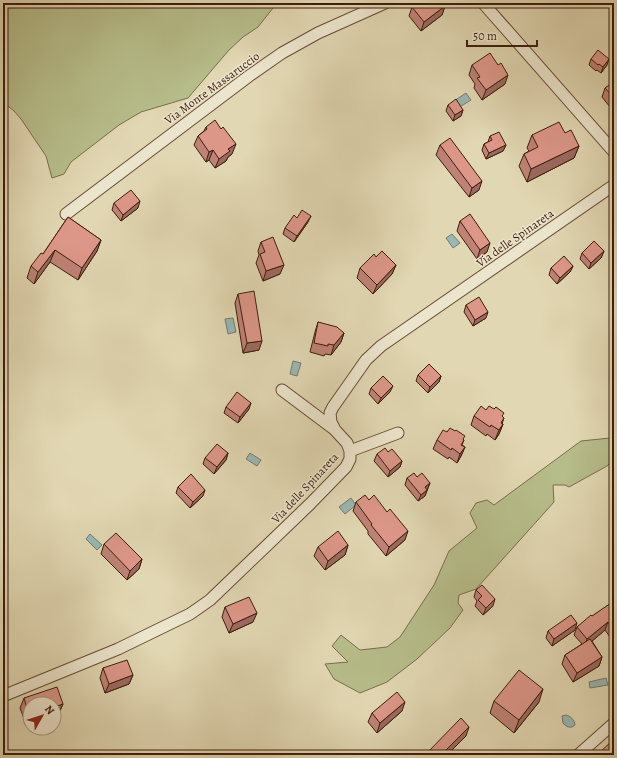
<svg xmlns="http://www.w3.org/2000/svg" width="617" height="758" font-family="Alegreya,serif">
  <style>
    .green { fill: #b6bd8a; stroke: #7a6c4c }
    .water { fill: #97b8b5; stroke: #737a72 }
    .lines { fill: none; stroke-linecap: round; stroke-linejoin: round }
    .minor-casing { stroke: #674b36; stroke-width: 13 }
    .minor { stroke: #ece5cd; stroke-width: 11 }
    .wall { fill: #be8276; stroke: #3e1c0d }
    .shaded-wall { fill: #9b6a60; stroke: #3e1c0d }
    .building { fill: #dd9789; stroke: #3e1c0d }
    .labels { text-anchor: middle; stroke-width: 3; stroke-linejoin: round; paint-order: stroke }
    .street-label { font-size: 12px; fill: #3e1c0d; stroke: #ece5cd }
  </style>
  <rect width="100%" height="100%" fill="#e1d7b2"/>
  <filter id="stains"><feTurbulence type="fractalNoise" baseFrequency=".005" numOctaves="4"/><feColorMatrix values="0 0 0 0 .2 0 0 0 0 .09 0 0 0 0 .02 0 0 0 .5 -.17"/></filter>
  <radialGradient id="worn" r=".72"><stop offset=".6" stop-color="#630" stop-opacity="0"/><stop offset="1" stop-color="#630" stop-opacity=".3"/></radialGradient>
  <!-- green -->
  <path class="green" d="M3,3H277L258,27L243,37L229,50L188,98L141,112L119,125L71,162L64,174L52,178L46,156L21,119L14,111L3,102Z
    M610,438L614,441V459L607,466L569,487L565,485H553L554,502L476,589L459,595L458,603L463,610L450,628L417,659L387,682L360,693L334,679L325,664L348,662L332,646L341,635L360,650L387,647L400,637L434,585L449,551L477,528L470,513L476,503L487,500L494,505L581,441Z"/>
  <!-- water -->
  <path class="water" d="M466,93L471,100L458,108L454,101Z
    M452,234L460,243L453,248L446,238Z
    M233,318L236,332L228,334L225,319Z
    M293,361L301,363L297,376L290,374Z
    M250,453L261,460L257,466L246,459Z
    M351,498L356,505L345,514L339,507Z
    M90,534L102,545L97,550L86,539Z
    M606,678L608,685L590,688L589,682Z
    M566,715C570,716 575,720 575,725C571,729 566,727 563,723L562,716Z"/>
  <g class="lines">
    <defs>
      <path id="minor" d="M483,3L614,152
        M66,214L249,76L282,53L318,33L385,3
        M282,390L334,429
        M350,451L398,433
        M3,696L118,649L190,614L210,600L310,504L346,467L350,459V451L347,443L335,430L331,422L330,413L333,407L366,360L381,346L614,185
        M578,755L614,723"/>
    </defs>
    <!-- minor casing -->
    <use href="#minor" class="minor-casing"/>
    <!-- minor -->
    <use href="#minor" class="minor"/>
  </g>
  <!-- wall -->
  <path class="wall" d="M445,6L442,15L421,31L409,16L412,7Z
    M591,59L607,65L601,73L597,70L596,71L589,65Z
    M472,65L505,84L482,100L474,88L475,84L469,75Z
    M614,83V103L610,107L602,97L605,88Z
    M448,105L463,110L461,116L453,121L446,111Z
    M206,127L232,154L228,157L226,161L215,168L209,160L206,162L194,145L198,136L204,131Z
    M565,133L579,146L574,158L527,182L519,166L524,154L529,151L527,148L532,135Z
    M490,136L506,145L503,151L486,159L482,150L484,144L488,142Z
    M440,145L479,190L469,197L436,155Z
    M114,203L138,208L121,221L112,210Z
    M68,217L101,240L97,251L78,280L50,262L34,284L27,278L31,266L43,254Z
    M297,218L308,222L294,242L283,234L285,228Z
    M460,221L487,252L477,259L457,231Z
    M261,242L280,274L263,281L256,263L259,255L258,251Z
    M604,251L601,258L589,269L580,259L582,253Z
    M376,257L396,265L392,274L373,294L357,278L360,268Z
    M573,266L570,272L557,284L549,275L551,268Z
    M238,294L259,350L243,353L235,303Z
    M466,305L486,318L473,326L464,312Z
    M318,322L344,333L341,342L331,355L325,354L324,356L310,352L315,332Z
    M418,375L441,376L439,382L428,393L416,381Z
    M371,388L390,392L378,404L369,394Z
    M226,407L249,409L238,423L224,413Z
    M486,410L504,418L502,424H503L499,434L495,440L487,434L486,436L471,425L474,416Z
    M447,432L464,440L462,445L465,447L461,456L457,463L449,457L448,459L433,449L437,440Z
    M388,452L402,461L400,467L388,477L374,461L377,454Z
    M228,453L226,460L214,474L203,464L205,458Z
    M417,477L430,483L425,496L418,501L405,485L407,478Z
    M178,487L203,496L190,508L176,493Z
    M369,500L405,540L386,556L368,534V531L353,511L356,502Z
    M104,544L142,559L139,569L127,580L101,554Z
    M348,545L345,555L325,570L314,556L318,547Z
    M476,590L493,606L483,615L475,606L477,601L474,597Z
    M614,601V639L612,636L610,637L605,630L592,641L602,657L599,666L573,682L562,664L565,655L582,644L574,635L577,627Z
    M225,607L253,622L229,633L222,617Z
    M575,630L552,646L546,638L548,631Z
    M103,668L133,675L129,684L105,693L100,678Z
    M24,698L63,704L59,713L26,724L20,708Z
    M494,701L539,702L514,733L490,713Z
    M402,711L377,733L368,722L372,713Z"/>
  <!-- shaded-wall -->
  <path class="shaded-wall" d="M445,6L442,15L421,31L424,22Z
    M609,59L607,65L601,73L603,67Z
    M508,75L505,84L482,100L486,90Z
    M614,98V103L610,107Z
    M463,110L461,116L453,121L455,115Z
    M236,144L232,154L228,157L226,161L215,168L219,159L228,149Z
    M506,145L503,151L486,159L489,153Z
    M579,146L574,158L527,182L531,169Z
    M213,150L209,160L206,162L209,152Z
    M482,181L479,190L469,197L472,188Z
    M140,201L138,208L121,221L123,215Z
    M311,216L308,222L294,242L297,236Z
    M101,240L97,251L78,280L82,268Z
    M490,243L487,252L477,259L480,250Z
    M55,250L50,262L34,284L38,272Z
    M604,251L601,258L589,269L591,263Z
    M284,265L280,274L263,281L266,271Z
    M396,265L392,274L373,294L377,285Z
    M573,266L570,272L557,284L560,278Z
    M488,312L486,318L473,326L475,320Z
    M344,333L341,342L331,355L334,345Z
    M262,341L259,350L243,353L247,343Z
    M441,376L439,382L428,393L430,387Z
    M393,386L390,392L378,404L381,398Z
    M251,403L249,409L238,423L240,417Z
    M503,424L499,434L495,440L499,430Z
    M465,447L461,456L457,463L460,454Z
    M228,453L226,460L214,474L217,467Z
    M402,461L400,467L388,477L390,471Z
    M430,483L427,490L422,494L425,487Z
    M205,490L203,496L190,508L193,502Z
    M427,490L425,496L418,501L421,495Z
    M408,531L405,540L386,556L389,547Z
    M348,545L345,555L325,570L328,561Z
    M142,559L139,569L127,580L130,571Z
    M495,599L493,606L483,615L486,608Z
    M257,613L253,622L229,633L233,624Z
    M608,622L605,630L584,648L587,639Z
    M577,623L575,630L552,646L554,639Z
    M614,628V630L612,636L610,637L613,629Z
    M602,657L599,666L573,682L577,673Z
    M133,675L129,684L105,693L109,684Z
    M543,689L539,702L514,733L519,720Z
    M405,702L402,711L377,733L380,723Z
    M63,704L59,713L54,715V707Z
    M29,715H30V723L26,724Z
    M469,727L466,736L447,755H441Z"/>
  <!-- building -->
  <path class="building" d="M417,3H443L445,6L424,22L412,7Z
    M598,50L609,59L603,67L599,64L598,65L591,59Z
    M490,53L498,65L501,63L508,75L486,90L477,78L480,77L472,65Z
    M613,82L614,83V98L605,88Z
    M456,99L463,110L455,115L448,105Z
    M215,120L221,129L223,127L236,144L228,149L230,151L219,159L213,150L209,152L198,136L207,129L206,127Z
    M559,122L565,133L571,130L579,146L531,169L524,154L538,147L532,135Z
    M499,132L506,145L489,153L484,144L492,140L490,136Z
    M450,138L482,181L472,188L440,145Z
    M131,190L140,201L123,215L114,203Z
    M302,210L311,216L297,236L285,228L294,215L297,218Z
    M470,214L490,243L480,250L460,221Z
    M68,217L101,240L82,268L55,250L38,272L31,266L41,253L43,254Z
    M273,237L284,265L266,271L260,254L265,252L261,242Z
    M594,241L604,251L591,263L582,253Z
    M382,251L396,265L377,285L360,268L374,254L376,257Z
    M564,256L573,266L560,278L551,268Z
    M254,291L262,341L247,343L238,294Z
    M479,297L488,312L475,320L466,305Z
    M318,322L337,327L344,333L334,345L328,344V346L314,343Z
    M429,364L441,376L430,387L418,375Z
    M383,376L393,386L381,398L371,388Z
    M237,392L251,403L240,417L226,407Z
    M481,406L486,410L489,406L494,409L496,407L504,413L502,416L504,418L501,423L503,424L499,430L491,425L490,427L474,416Z
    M450,428L455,431L456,430L465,436L463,439L464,440L461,445L465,447L460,454L452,448L451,450L437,440L443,430L447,432Z
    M217,444L228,453L217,467L205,458Z
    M385,448L388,452L392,449L402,461L390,471L377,454Z
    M414,473L417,477L422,473L430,483L425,487L427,490L421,495L407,478Z
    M191,474L205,490L193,502L178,487Z
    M365,495L369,500L374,495L387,512L390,509L408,531L389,547L371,525L372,524L356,502Z
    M338,531L348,545L328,561L318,547Z
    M116,533L142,559L130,571L104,544Z
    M482,585L495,599L486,608L478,600L482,596L476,590Z
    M249,597L257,613L233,624L225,607Z
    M614,601V628L613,629L608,622L587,639L577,627L591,615L592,616Z
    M571,615L577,623L554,639L548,631Z
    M590,639L602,657L577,673L565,655Z
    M127,660L133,675L109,684L103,668Z
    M519,670L543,689L519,720L494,701Z
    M57,687L63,704L54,707V704H30V715H29L24,698Z
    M397,692L405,702L380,723L372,713Z
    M461,718L469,727L441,755H425Z
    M614,739V755H597Z
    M470,751L474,755H465Z"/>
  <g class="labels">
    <!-- street labels -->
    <g class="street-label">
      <text transform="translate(212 88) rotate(-36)" y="4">Via Monte Massaruccio</text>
      <text transform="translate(515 238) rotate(-35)" y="4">Via delle Spinareta</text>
      <text transform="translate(305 488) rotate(-47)" y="4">Via delle Spinareta</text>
    </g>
  </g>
  <!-- margin -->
  <rect width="617" height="758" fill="none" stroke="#e1d7b2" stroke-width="16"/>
  <rect x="4" y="4" width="609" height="750" fill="none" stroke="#3e1c0d" stroke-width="2"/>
  <rect x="8" y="8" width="601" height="742" fill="none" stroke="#3e1c0d"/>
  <!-- north arrow -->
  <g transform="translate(42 716) rotate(51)"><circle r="19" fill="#ece5cd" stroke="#a69580"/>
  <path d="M0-3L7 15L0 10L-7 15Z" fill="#8f2418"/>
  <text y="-6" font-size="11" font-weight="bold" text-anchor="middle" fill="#3e1c0d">N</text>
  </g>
  <!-- scale -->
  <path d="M467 40v6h70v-6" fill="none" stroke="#3e1c0d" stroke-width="2"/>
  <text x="473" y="40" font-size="12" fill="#3e1c0d" stroke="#ece5cd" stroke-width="3" paint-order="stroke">50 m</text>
  <rect width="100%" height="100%" filter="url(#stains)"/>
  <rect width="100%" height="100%" fill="url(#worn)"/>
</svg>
